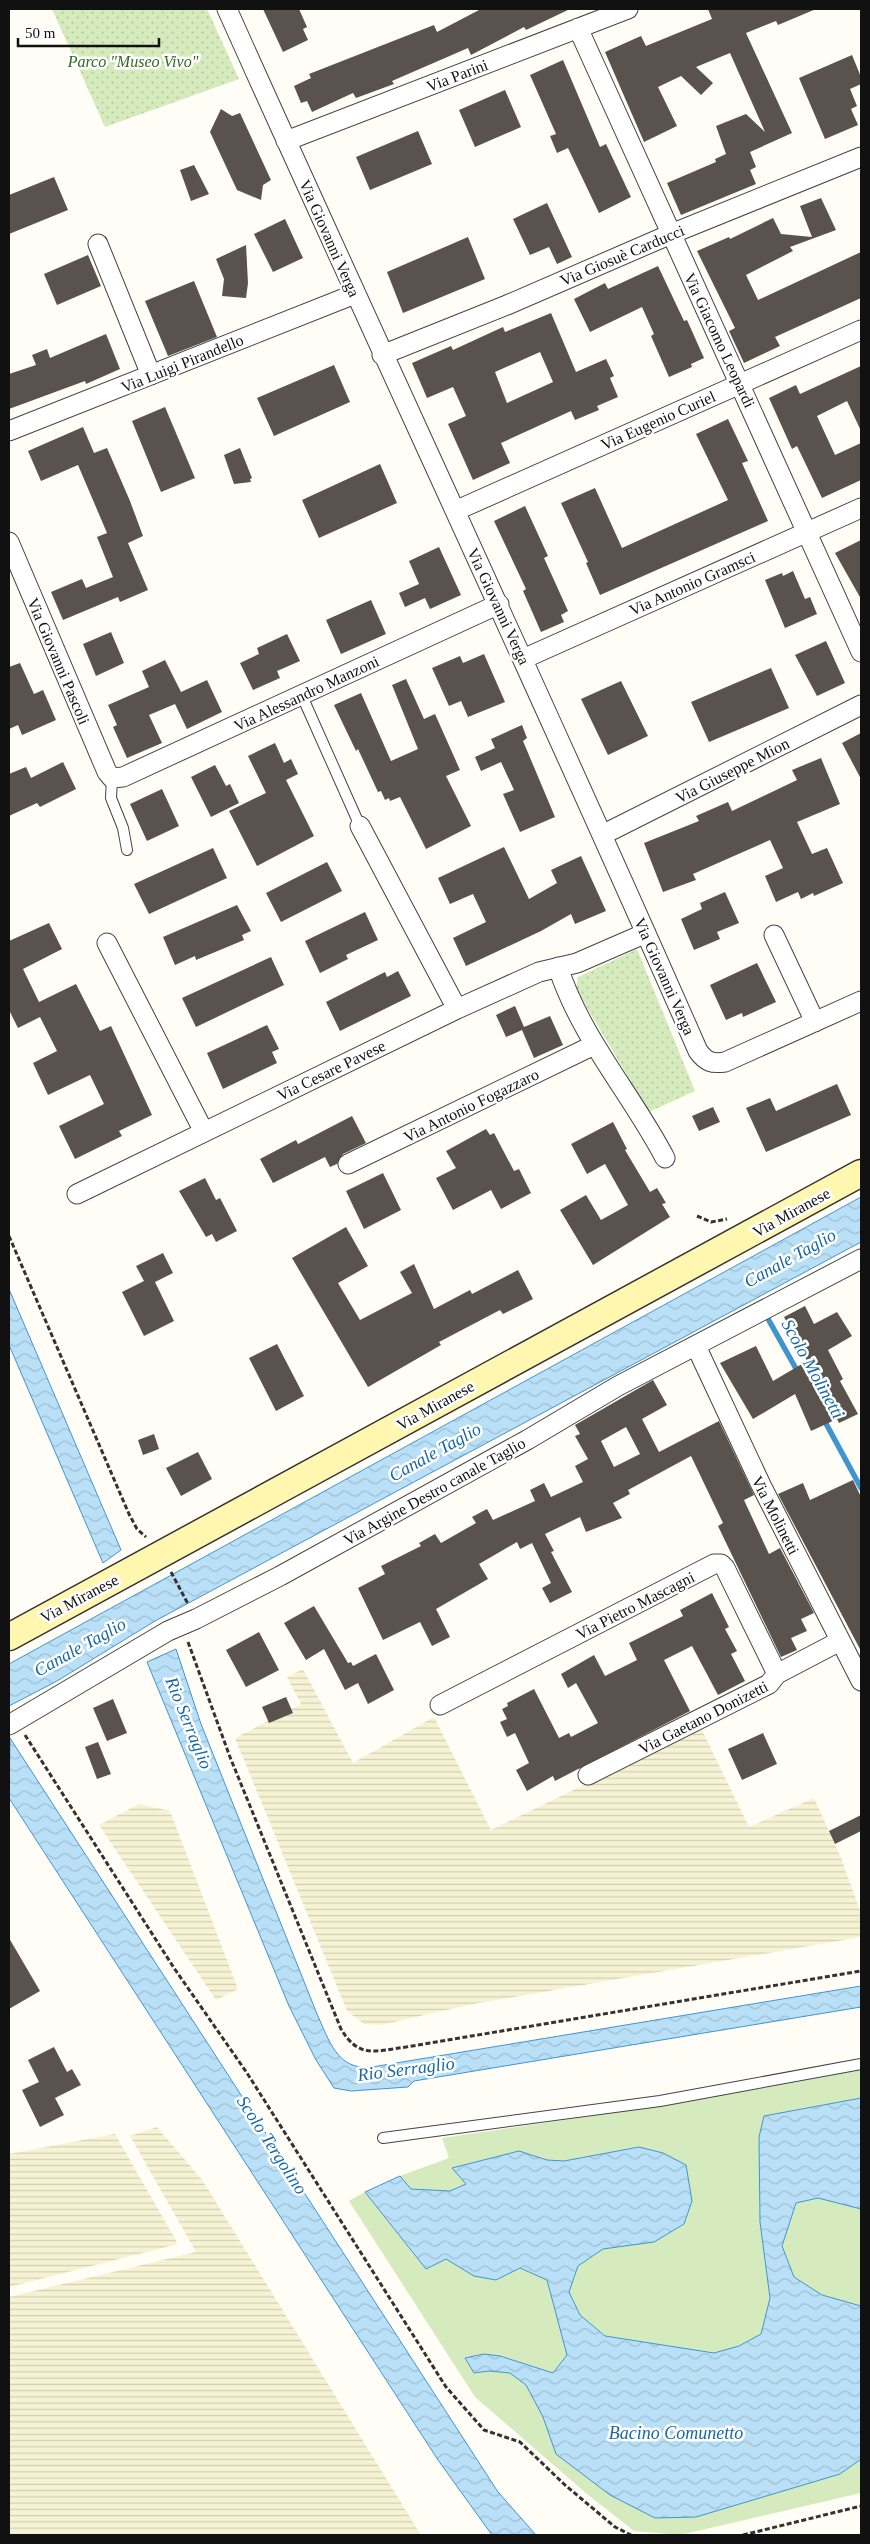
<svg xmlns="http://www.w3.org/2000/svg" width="870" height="2544" font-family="'Times New Roman',serif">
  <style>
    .farmland { fill: url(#farmland-rules) }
    .grass { fill: #d5ebbd }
    .park { fill: url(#park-dots) }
    .water { fill: url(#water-waves); stroke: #3f96cf }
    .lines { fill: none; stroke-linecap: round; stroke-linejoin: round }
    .stream { stroke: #3f96cf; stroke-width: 5.5 }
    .building { fill: #5a524d; fill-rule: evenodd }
    .service-casing { stroke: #444; stroke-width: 12 }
    .minor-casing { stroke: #444; stroke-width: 21 }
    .secondary-casing { stroke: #333; stroke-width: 29 }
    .path { stroke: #333; stroke-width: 3; stroke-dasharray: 5 2.5; stroke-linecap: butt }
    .service { stroke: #fff; stroke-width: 10 }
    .minor { stroke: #fff; stroke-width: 19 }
    .secondary { stroke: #fff6b0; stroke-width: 26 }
    .labels { text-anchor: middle; stroke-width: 5; stroke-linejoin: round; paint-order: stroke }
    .park-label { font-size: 16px; font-style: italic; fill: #2f6b1f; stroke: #fff }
    .street-label { font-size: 16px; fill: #111; stroke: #fff }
    .water-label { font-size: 18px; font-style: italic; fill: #1768a6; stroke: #fff }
  </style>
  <defs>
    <pattern id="farmland-rules" width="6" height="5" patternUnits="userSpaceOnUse" patternTransform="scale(1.25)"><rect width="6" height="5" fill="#f6f3d4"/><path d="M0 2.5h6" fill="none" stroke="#d2cfb5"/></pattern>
    <pattern id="park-dots" width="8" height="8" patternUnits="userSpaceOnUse" patternTransform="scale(1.25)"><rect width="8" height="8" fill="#d5ebbd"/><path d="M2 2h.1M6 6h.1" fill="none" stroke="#b6c8a1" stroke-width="1.8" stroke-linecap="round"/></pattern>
    <pattern id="water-waves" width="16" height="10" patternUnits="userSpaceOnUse" patternTransform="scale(1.25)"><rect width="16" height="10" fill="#b9e0f7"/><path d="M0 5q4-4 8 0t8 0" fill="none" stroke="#9ebfd3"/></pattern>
  </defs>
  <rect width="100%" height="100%" fill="#fffdf5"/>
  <!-- farmland -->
  <path class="farmland" d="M303,1669L353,1763L434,1717L491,1830L701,1728L749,1827L814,1798L841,1858L861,1913V1937L468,2005L381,2025L364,2024L347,2011L235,1738L301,1704L287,1677Z
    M139,1804L170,1811L238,1989L216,2000L99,1825Z
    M157,2127L203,2181L421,2535H9V2297L196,2252L130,2136Z
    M115,2134L178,2244L9,2287V2154Z"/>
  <!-- grass -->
  <path class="grass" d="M861,2069V2098L759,2137L760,2222L770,2298L761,2334L739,2346L714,2353L605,2336L580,2315L569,2292L578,2266L603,2249L654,2242L639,2147L564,2161L547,2160L519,2151L452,2168L467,2184L450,2191L411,2189L400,2176L449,2158L442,2138L666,2105Z
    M365,2192L426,2269L446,2258L475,2276L496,2280L520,2268L547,2280L567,2355L553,2373C524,2365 494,2349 465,2359L474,2373C485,2371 497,2370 508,2373C534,2380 549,2432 556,2454L840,2474L861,2459V2493L680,2535L634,2531L587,2494L475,2397L349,2201Z
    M818,2198L861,2209V2306L822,2295L794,2277L782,2246L796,2203Z"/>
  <!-- park -->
  <path class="park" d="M52,9H207L239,79L105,127Z
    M637,949L695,1091L649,1112L576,989L578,977Z"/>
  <!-- water -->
  <path class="water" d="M861,1197V1242L155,1621L57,1681L9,1706V1664Z
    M9,1289L121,1550L103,1563L9,1345Z
    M176,1649L201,1724L317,2014C329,2040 337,2071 372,2067L861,1986V2007L414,2081L408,2087L351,2091L334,2088L316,2060L289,2006L147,1662Z
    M10,1738L498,2492L536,2535H492L438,2460L9,1798Z
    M861,2098V2209L818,2198L796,2203L782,2246L794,2277L822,2295L861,2306V2459L840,2474L696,2517L655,2518L610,2495L556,2454L543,2417L526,2385L510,2373L489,2371L474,2373L465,2358L484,2354L500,2356L553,2373L567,2355L547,2280L520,2268L496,2280L474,2276L446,2259L426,2269L365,2192L400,2176L411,2189L450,2191L466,2184L452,2168L519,2151L547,2160L564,2161L639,2147L663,2153L686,2165L692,2201L684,2224L654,2242L603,2249L578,2266L569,2292L580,2315L605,2336L714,2353L739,2346L761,2334L770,2298L760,2222L759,2137L764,2116Z"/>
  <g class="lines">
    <!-- stream -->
    <path class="stream" d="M767,1317L799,1374
      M823,1418L861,1488"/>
  </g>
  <!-- building -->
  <path class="building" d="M263,9H299L307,27L303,29L308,40L283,52Z
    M481,9H570L526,30L524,27L471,55L468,48L392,81L394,84L356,98L353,93L312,112L307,101L301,103L294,86L311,78L309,74L434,25L437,32Z
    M708,9H816L778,25L776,21L746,33L792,133L750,152L756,167L750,170L756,184L681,215L667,183L716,162L715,159L726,154L716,126L746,114L765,132L730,53L696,67L713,83L701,95L681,76L658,87L677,126L644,142L605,52L641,36L646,46L712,19Z
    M852,55L861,77V84L850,89L857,106L851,109L858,125L825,139L799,78Z
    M563,60L600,147L606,144L631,197L599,213L568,148L557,153L550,136L556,134L530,75Z
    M505,90L521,127L475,147L459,110Z
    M221,109L232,116L240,113L271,180L263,185L261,200L237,190L210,132Z
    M418,131L432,164L370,190L356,157Z
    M194,165L209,194L191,201L180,170Z
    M54,177L68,210L9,234V195Z
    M821,198L836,230L790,247L793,251L746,275L758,300L861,252V298L775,337L780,346L744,363L729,331L735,328L697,251L729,237L730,239L773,218L781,234L812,237L800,206Z
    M547,203L572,257L557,264L549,247L530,255L513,219Z
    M285,219L303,258L273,272L254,234Z
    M468,237L485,279L403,313L387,272Z
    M246,245L248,283L246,298L222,296L224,279L216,259Z
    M88,255L101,286L57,305L44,274Z
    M658,266L684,321L687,320L704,358L691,364L692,367L669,377L651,336L654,334L642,307L590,332L574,299L605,283L608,289Z
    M194,281L217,337L168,356L145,301Z
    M551,313L576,372L606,359L614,376L610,378L618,397L597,406L599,410L575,420L571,411L501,443L510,463L473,480L448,424L466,416L453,387L427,398L412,363L451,346L453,350L503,327L505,332ZM540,352L553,382L507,403L495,372Z
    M106,334L120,369L86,384L85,381L9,409V374L36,365L32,355L47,349L50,358Z
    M334,365L350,402L274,436L257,398Z
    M861,366V431L847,401L817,416L835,455L861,443V480L822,498L797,446L792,449L769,398L796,385L800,394Z
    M165,407L195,478L161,492L132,421Z
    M728,419L748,461L742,463L768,521L600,595L586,563L588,562L561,503L595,488L622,548L728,500L696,434Z
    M83,427L94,453L107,448L130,501L143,536L128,543L148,590L120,602L118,597L63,620L51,592L82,579L86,588L113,577L97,537L107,533L78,465L41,481L28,451Z
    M240,448L252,478L250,479L251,482L234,484L224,455Z
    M380,464L397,503L319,538L302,500Z
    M525,506L548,556L544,558L568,611L561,615L564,622L541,632L523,591L526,589L494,521Z
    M861,540V599L835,553Z
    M439,547L461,595L430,609L425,598L405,607L399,593L419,584L409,561Z
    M793,571L805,599L810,597L817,614L785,628L765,580L782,573L783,576Z
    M371,600L386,634L341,654L326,620Z
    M111,632L124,663L96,676L83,644Z
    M287,634L300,661L277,671L280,678L253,690L240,663L259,654L257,648Z
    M826,641L845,683L817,696L795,655Z
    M484,654L505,702L468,717L461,701L449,706L432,668L460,656L463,663Z
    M165,660L181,692L207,680L222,712L187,729L175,704L149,715L162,743L127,758L113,727L117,725L108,705L149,687L142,671Z
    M20,663L34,694L43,690L56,720L22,735L18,725L9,729V667Z
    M771,668L789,708L709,742L691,702Z
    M406,679L424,719L435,714L460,770L446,776L471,826L426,849L400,797L390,801L389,798L385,800L381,791L378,792L358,749L356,751L334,705L361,693L391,761L418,749L392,685Z
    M621,681L648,736L608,755L581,699Z
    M522,725L527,738L523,741L555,817L520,832L503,794L514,790L501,762L481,771L475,757L495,748L491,739Z
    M861,733V779L842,743Z
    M275,743L284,763L291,759L298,774L286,780L314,836L257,866L229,811L266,793L248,756Z
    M821,758L840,804L797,822L812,854L827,848L843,883L814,896L813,893L801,899L798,892L776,902L765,876L783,868L770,840L693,874L696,880L663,892L644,843L699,821L696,816L728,802L732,811L797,780L792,770Z
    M63,762L76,789L40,807L37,803L9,816V774L26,767L31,778Z
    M215,765L226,786L230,784L239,803L211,817L191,777Z
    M162,789L179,826L147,841L130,804Z
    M504,847L529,899L557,883L551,870L581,856L606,911L575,924L571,914L541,931L466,966L453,938L486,922L473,894L450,904L438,878Z
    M213,848L227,878L149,914L134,884Z
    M327,862L342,891L281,922L266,893Z
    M725,892L739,923L717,932L720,939L694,950L681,919L702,909L700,903Z
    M237,905L251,931L242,935L244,940L196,960L195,956L175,965L163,937Z
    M365,912L378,940L346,955L348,959L320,973L305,941Z
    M49,923L62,949L23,969L39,1002L76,984L100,1031L111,1026L152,1115L119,1131L122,1136L75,1159L59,1126L104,1104L90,1075L48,1095L33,1063L57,1051L40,1017L18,1028L9,1010V941Z
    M271,957L284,985L196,1027L182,998Z
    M757,963L776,1002L743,1017L742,1013L726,1020L710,985Z
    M398,971L411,996L340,1031L326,1002L385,972L387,977Z
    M515,1006L524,1027L550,1016L563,1045L534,1058L522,1030L506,1037L496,1015Z
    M267,1025L279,1049L272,1052L277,1063L223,1089L207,1053Z
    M837,1084L851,1115L766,1152L746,1108L770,1098L776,1111Z
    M713,1107L720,1122L699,1131L692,1116Z
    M352,1116L366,1143L343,1154L337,1164L330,1167L325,1157L273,1183L260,1159L296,1140L298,1144Z
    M613,1122L627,1149L625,1150L650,1192L657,1188L666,1203L662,1204L670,1217L593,1265L560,1210L586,1195L601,1220L628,1205L605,1164L587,1174L571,1144Z
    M486,1129L490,1135L494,1133L514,1171L519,1169L531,1193L501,1209L491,1190L453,1210L436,1178L456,1168L446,1151Z
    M383,1173L401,1210L364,1229L346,1191Z
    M205,1178L216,1200L220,1198L237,1231L216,1242L212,1234L206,1237L179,1191Z
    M346,1227L368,1266L338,1283L360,1320L412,1293L400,1272L414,1264L434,1309L470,1290L472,1294L518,1270L533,1299L503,1314L500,1310L439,1342L441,1345L368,1387L292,1258Z
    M163,1253L173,1273L155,1282L174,1321L144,1336L122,1292L144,1281L136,1266Z
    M805,1306L814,1324L837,1312L852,1336L828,1350L843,1379L840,1381L858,1414L839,1423L837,1419L811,1431L795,1394L753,1419L720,1363L756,1346L773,1381L807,1361L784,1317Z
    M277,1344L304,1396L276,1411L249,1358Z
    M653,1380L667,1405L642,1419L659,1452L719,1421L754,1495L744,1500L769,1554L780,1548L814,1613L801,1619L807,1631L791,1638L797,1650L781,1657L718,1526L723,1523L691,1456L628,1490L630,1494L613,1503L622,1518L586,1532L580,1517L545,1534L554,1551L551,1552L572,1592L550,1603L542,1588L551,1583L532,1543L520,1549L517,1542L479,1564L488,1579L436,1609L450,1637L432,1646L420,1622L383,1640L358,1588L385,1574L381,1566L421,1546L419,1543L435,1534L441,1543L476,1523L472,1517L487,1509L493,1520L535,1501L530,1490L544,1483L551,1497L583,1482L575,1466L588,1459L575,1436L580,1434L575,1425ZM626,1427L640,1454L614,1467L601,1441Z
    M154,1434L159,1449L143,1455L138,1440Z
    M198,1452L212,1479L181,1496L166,1468Z
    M853,1480L861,1497V1651L778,1494L803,1483L810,1500Z
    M712,1593L729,1627L725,1629L737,1651L731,1654L745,1681L718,1695L692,1646L664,1660L690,1711L555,1781L553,1776L527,1791L516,1770L529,1763L515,1733L507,1737L500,1722L507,1719L502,1709L508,1706L507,1703L534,1689L559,1738L569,1733L571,1737L598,1723L576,1683L568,1688L561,1674L594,1655L605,1676L637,1660L629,1643L683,1616L680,1610Z
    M314,1606L348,1663L351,1662L353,1666L376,1654L394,1690L368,1704L358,1683L345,1690L324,1649L306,1660L284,1623Z
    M259,1632L279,1670L246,1687L226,1650Z
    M286,1697L293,1713L269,1723L262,1707Z
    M113,1699L127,1733L107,1741L93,1708Z
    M763,1733L777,1764L742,1780L728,1749Z
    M98,1742L111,1774L97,1779L85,1747Z
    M861,1815V1831L835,1844L829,1831Z
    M9,1938L40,1991L9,2009Z
    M54,2047L67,2072L72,2069L81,2085L55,2098L64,2115L40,2127L22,2090L39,2082L28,2060Z"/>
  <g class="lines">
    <defs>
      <path id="service" d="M302,696L360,826
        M112,778L111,798L123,828L127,850
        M383,2138L660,2101L861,2064"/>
      <path id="minor" d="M227,9C383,357 545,702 698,1051C706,1062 712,1064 725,1062L861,1001
        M578,28L861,652
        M286,141L628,9
        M98,244L151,375
        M382,355L507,305L671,234L861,157
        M9,431L355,294
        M455,511L861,330
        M9,542L107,772L112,778L123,777L499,604
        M523,659L861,508
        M360,826L457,1009
        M602,835L861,705
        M774,935L815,1022
        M107,943L204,1132
        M558,967C581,1038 631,1093 665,1158
        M348,1164L594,1045
        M77,1194L457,1009L539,972L577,963L646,933
        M696,1346L761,1485L861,1681
        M440,1705L714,1564H721L725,1568L777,1674
        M9,1725L168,1631L196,1619L280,1576L527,1440L618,1386L861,1259
        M588,1775L769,1684L777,1674L840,1641"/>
      <path id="secondary" d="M9,1637L861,1173"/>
    </defs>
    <!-- service casing -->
    <use href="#service" class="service-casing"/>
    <!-- minor casing -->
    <use href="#minor" class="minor-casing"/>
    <!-- secondary casing -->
    <use href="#secondary" class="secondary-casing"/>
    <!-- path -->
    <path class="path" d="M697,1216L711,1222L727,1219
      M9,1236L129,1514L137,1529L146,1537
      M171,1572L188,1604
      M188,1642L230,1757L341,2029C359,2059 375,2051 406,2047L861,1971
      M25,1735L174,1968L247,2073L446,2387L484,2430L520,2442L565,2485L615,2527L631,2535
      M743,2535L861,2506"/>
    <!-- service -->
    <use href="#service" class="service"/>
    <!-- minor -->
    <use href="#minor" class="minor"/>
    <!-- secondary -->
    <use href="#secondary" class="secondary"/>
  </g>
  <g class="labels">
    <!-- park labels -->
    <g class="park-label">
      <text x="133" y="67">Parco "Museo Vivo"</text>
    </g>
    <!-- street labels -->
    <g class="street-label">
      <text transform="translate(457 75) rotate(-21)" y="6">Via Parini</text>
      <text transform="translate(330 238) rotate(66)" y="6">Via Giovanni Verga</text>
      <text transform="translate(622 255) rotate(-23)" y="6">Via Giosuè Carducci</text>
      <text transform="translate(720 340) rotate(65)" y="6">Via Giacomo Leopardi</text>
      <text transform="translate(182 363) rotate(-22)" y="6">Via Luigi Pirandello</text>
      <text transform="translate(658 420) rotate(-24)" y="6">Via Eugenio Curiel</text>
      <text transform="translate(692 583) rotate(-24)" y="6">Via Antonio Gramsci</text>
      <text transform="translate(499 606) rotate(65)" y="6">Via Giovanni Verga</text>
      <text transform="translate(59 661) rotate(67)" y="6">Via Giovanni Pascoli</text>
      <text transform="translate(306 693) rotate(-25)" y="6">Via Alessandro Manzoni</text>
      <text transform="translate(732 770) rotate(-27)" y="6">Via Giuseppe Mion</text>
      <text transform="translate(665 976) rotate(66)" y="6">Via Giovanni Verga</text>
      <text transform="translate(331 1070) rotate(-26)" y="6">Via Cesare Pavese</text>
      <text transform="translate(471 1105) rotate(-26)" y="6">Via Antonio Fogazzaro</text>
      <text transform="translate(791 1212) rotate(-29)" y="6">Via Miranese</text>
      <text transform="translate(435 1405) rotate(-29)" y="6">Via Miranese</text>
      <text transform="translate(434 1491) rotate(-29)" y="6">Via Argine Destro canale Taglio</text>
      <text transform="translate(776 1515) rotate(63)" y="6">Via Molinetti</text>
      <text transform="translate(79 1598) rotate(-28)" y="6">Via Miranese</text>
      <text transform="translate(635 1605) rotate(-27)" y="6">Via Pietro Mascagni</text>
      <text transform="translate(703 1717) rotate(-27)" y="6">Via Gaetano Donizetti</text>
    </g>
    <!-- water labels -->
    <g class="water-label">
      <text transform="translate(790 1258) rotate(-29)" y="6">Canale Taglio</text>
      <text transform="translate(813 1369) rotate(61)" y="6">Scolo Molinetti</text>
      <text transform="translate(435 1452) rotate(-29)" y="6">Canale Taglio</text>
      <text transform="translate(80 1647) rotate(-29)" y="6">Canale Taglio</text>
      <text transform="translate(189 1723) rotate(68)" y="6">Rio Serraglio</text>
      <text transform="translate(406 2069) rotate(-7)" y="6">Rio Serraglio</text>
      <text transform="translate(272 2145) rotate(57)" y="6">Scolo Tergolino</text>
      <text x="676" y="2439">Bacino Comunetto</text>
    </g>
  </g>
  <!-- border -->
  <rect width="870" height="2544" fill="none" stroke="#111111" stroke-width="20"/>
  <!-- scale -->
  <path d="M18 38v8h141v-8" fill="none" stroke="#111111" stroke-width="2.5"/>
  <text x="25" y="38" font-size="15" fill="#111111" stroke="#ffffff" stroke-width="4" paint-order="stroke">50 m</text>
</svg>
